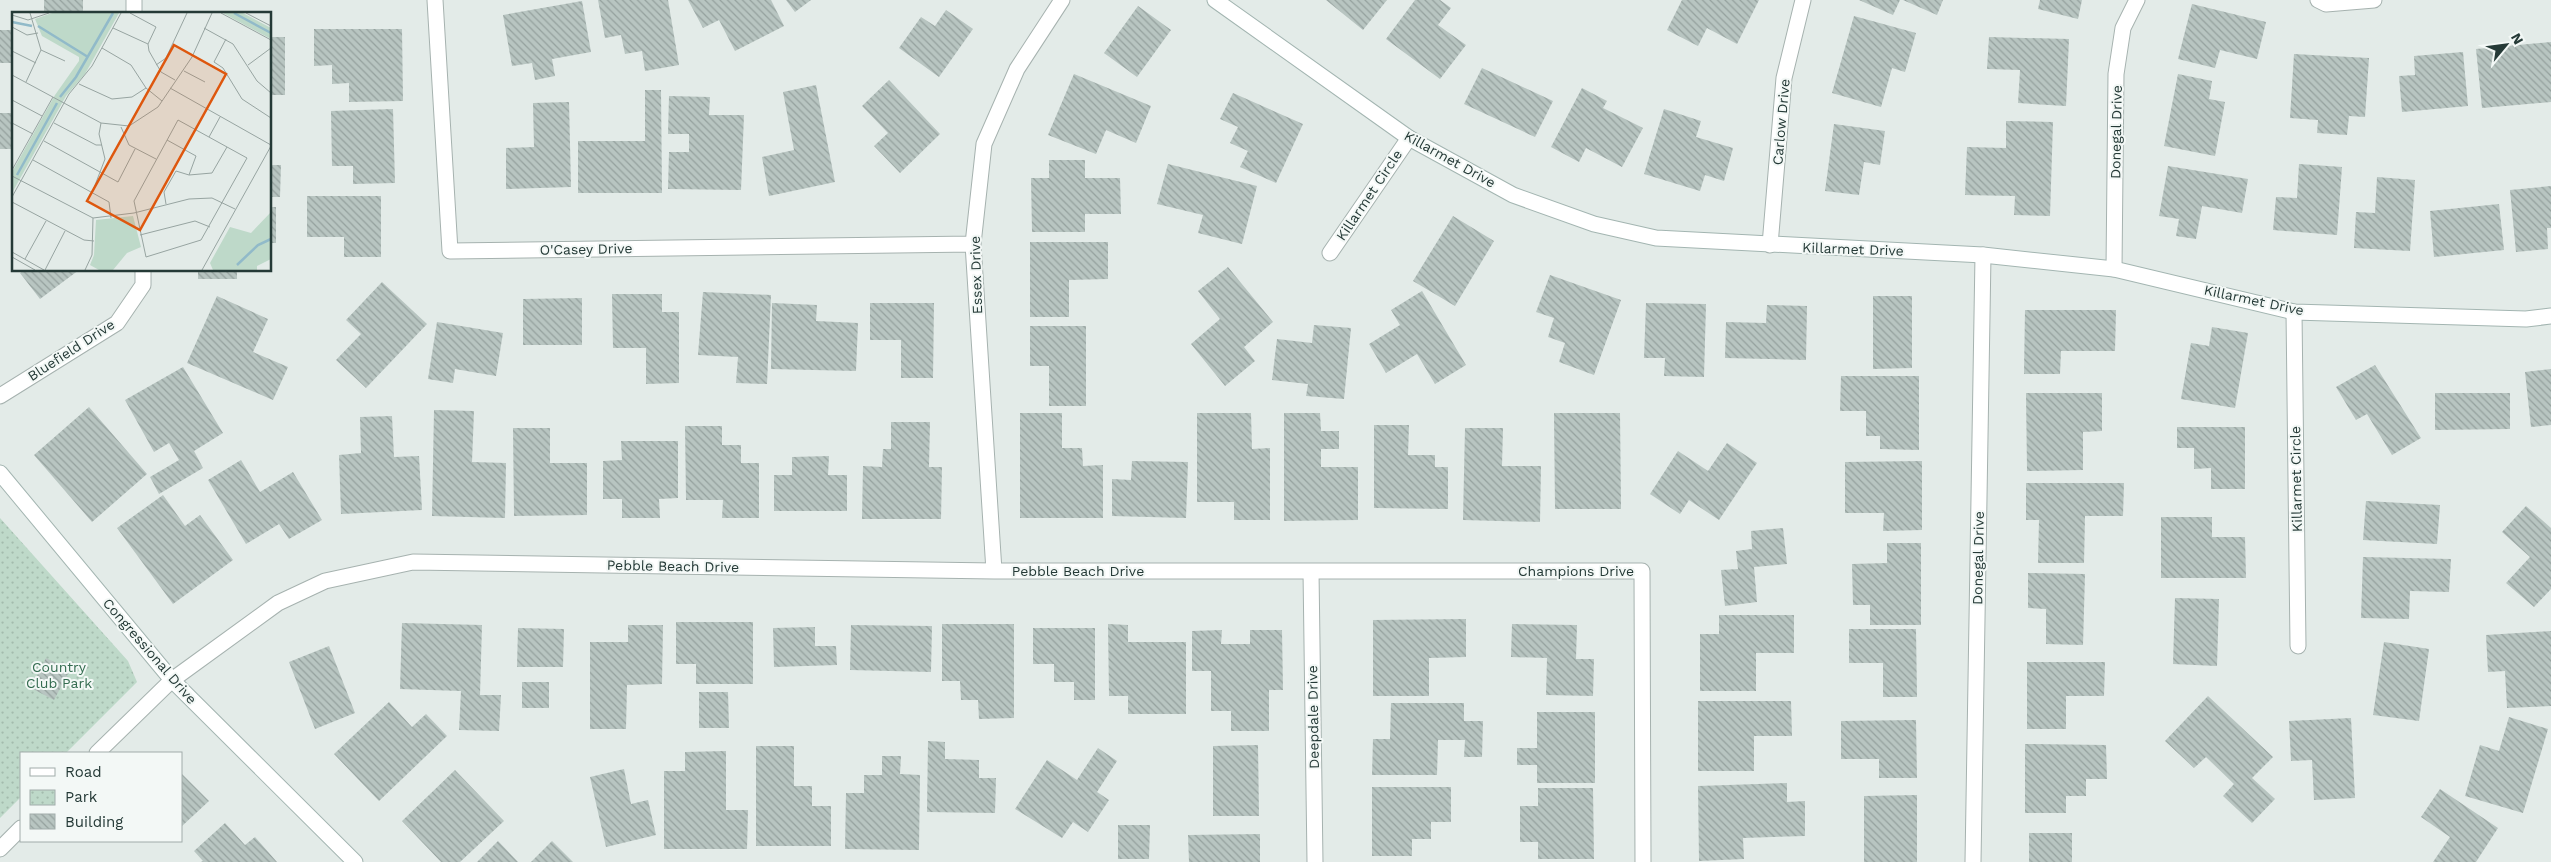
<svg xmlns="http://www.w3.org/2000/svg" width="2551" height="862" font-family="'Work Sans',sans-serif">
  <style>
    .park { fill: url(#park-dots) }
    .building { fill: url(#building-back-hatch) }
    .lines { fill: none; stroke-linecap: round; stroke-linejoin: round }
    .street-casing { stroke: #a6b2af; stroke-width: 17 }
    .secondary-casing { stroke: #a3b5b1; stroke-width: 17 }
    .street { stroke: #fff; stroke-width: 15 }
    .secondary { stroke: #fff; stroke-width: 15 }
    .labels { text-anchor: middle; stroke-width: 4; stroke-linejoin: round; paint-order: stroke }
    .street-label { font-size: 14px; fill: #253a37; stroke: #f3f8f6 }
    .park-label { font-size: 14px; fill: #346c50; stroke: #f3f8f6 }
    .inset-river { fill: none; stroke: #91bac9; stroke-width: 2.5 }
    .inset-road { fill: none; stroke: #97a4a1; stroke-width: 1 }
    .view { fill: #de570e; fill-opacity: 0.15; stroke: #de570e; stroke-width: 2.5 }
    .inset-edge { fill: none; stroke: #253a37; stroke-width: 2.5 }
  </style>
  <defs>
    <pattern id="park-dots" width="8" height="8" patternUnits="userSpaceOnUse" patternTransform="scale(1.25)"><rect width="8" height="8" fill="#bed9c9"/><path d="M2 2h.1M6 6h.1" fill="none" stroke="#a3bbad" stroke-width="1.8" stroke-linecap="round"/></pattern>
    <pattern id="building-back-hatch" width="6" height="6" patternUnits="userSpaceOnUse" patternTransform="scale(1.25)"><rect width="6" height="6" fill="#b8c5c1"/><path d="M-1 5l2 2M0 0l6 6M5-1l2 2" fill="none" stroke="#95a19e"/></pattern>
  </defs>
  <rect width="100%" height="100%" fill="#e3ebe8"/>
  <!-- park -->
  <path class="park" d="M0,518L128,661L137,682L66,753H21V797L0,818Z"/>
  <!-- building -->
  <path class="building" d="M44,0H83V14H44Z
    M598,0H668L679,65L645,71L642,51L625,54L621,35L605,38Z
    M688,0H771L784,26L735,51L719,20L703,28Z
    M786,0H811L795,12Z
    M1326,0H1387L1363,30Z
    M1415,0H1440L1451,8L1438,25L1466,45L1440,79L1386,39Z
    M1682,0H1759L1737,44L1707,28L1698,46L1667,30Z
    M1859,0H1900L1893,15Z
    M1903,0H1943L1937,15Z
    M2040,0H2082L2078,19L2038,9Z
    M582,1L591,52L552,59L555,76L535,80L532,63L512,66L503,15Z
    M2192,4L2266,22L2257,59L2220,50L2215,68L2178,59Z
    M1138,6L1171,30L1137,77L1104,53Z
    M946,10L973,29L939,77L899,48L921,17L935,26Z
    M1854,16L1916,33L1905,72L1892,68L1881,107L1832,93Z
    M314,29H402L403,101L349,102V83L332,84V65L314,66Z
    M0,30H14V63H0Z
    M270,37H285V95H270Z
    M1989,37L2069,39L2066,106L2018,103L2020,70L1987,69Z
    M2551,42V102L2482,108L2476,49Z
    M2463,52L2468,106L2402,112L2399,76L2415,75L2414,56Z
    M2294,54L2369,58L2365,117L2349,116L2347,135L2317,133L2318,120L2290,118Z
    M1482,68L1553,101L1535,137L1464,104Z
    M1074,74L1151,106L1136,143L1106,130L1096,154L1048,135Z
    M2178,74L2212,81L2209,99L2225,102L2215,156L2164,146Z
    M889,80L940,134L900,173L874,146L888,133L862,106Z
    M816,85L835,182L769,196L762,157L794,150L783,92Z
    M1582,88L1607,101L1603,108L1643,128L1622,167L1586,148L1579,162L1551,147Z
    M645,90H661L662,193H578V141H645Z
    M1233,93L1303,124L1276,183L1240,167L1248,151L1230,143L1238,127L1220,119Z
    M669,96L710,97L709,115H744L741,190L668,189L669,152H689V134H668Z
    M569,102L571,187L506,189V148L534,147L533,103Z
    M393,109L395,183L353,184V166H332L331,111Z
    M1664,109L1701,121L1696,137L1733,148L1724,181L1705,175L1700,191L1644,174Z
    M0,113H14V149H0Z
    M2006,121L2053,122L2050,216L2014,215L2015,196L1965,195L1967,147L2006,148Z
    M1834,124L1885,131L1880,165L1864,162L1859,195L1825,191Z
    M1049,160H1085V178H1120L1121,214H1085V232H1032L1031,178H1049Z
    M1168,164L1257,186L1242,244L1198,233L1203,215L1157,204Z
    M2299,164L2342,167L2337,235L2273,230L2276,197L2297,198Z
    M270,165H281L280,197H270Z
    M2168,166L2248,179L2242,213L2202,206L2196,239L2176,236L2179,219L2159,216Z
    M2377,177L2415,180L2410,251L2354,248L2356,212L2375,213Z
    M2551,186V228H2547L2548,249L2516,252L2510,190Z
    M307,196H381V257H344V237H307Z
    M2499,204L2504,250L2434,257L2430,211Z
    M270,207H276V243H270Z
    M1453,216L1494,241L1455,306L1413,281Z
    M1030,242H1108V279L1069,280V317H1030Z
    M1228,267L1273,322L1244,347L1255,361L1225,386L1191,344L1220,319L1198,291Z
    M24,270H79L40,299L20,273Z
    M198,270H237V279H198Z
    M1550,275L1621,300L1594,375L1559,362L1565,343L1548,337L1554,318L1536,312Z
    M382,282L427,324L366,388L336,360L361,334L346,320Z
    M1422,291L1466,365L1435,384L1417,354L1386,373L1369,344L1400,325L1391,310Z
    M703,292L771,295L767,384L736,383L738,357L698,355Z
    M612,294H662V312H679V383L646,384V348H613Z
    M217,296L268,319L253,352L288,367L273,400L187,363Z
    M1873,296H1912V368L1873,369Z
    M582,298V345H523V299Z
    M772,303L817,305L816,321L858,323L856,371L771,369Z
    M870,303H934L933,378H901V340H870Z
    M1646,303L1706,304L1704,377L1664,376L1665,358H1644Z
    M1767,305L1807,306L1806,360L1725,358L1726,322L1766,323Z
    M2025,310H2116L2115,351H2061L2060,374H2024Z
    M437,322L503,333L496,376L455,369L453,383L428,379Z
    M1314,325L1351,328L1344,399L1306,396L1308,384L1272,380L1277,339L1312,343Z
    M1030,326H1086V406H1049V366H1030Z
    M2212,327L2248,333L2235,408L2181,399L2191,343L2209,346Z
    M2375,365L2421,438L2392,455L2367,414L2356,420L2336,387Z
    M183,367L223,433L194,451L203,468L159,494L150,477L179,460L169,443L154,452L125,400Z
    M2551,369V425L2531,427L2525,372Z
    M1841,376H1919V450L1880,449V436H1866V411H1840Z
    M2026,393H2102V431L2083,432V470L2027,471Z
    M2435,393H2510V429L2435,430Z
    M89,407L147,474L92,522L34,455Z
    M434,410L474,411L472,462L506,463L505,518L432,516Z
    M1020,413H1062V448H1082L1083,466L1103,465V518H1020Z
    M1197,413H1251L1252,449L1270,448V520H1234V502H1197Z
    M1284,413H1320L1321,431H1339V449H1321V467H1358V520L1284,521Z
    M1554,413H1620L1621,509H1555Z
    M392,416L394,457L419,456L422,510L341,514L339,455L361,453L360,417Z
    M891,422H930L929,467H942L941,519H862L863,466L882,467L883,449H891Z
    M1374,425H1409L1408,455H1435V467H1448V509L1374,508Z
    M685,426H722V445H741V463H759V518H722L723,500H686Z
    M2177,427H2245V489H2211V468L2194,469V448H2177Z
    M513,428H550V463H587V515L514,516Z
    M1465,428H1503L1502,466H1541L1540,522L1463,520Z
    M621,441H678V498L659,499L660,518H622V499H603V461L622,460Z
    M1727,443L1757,463L1719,520L1689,500L1680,514L1650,494L1678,451L1708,471Z
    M829,456L828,475H847V511H774V475H792V457Z
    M241,460L260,492L293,472L322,520L289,539L279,524L246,544L208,480Z
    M1132,461L1188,462L1186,518L1112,516V479L1131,480Z
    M1922,461V530L1883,531L1884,513H1845V462Z
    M2026,483H2124L2123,516H2085L2084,563H2038L2039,520H2026Z
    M163,495L185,526L200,515L233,560L173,604L117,528Z
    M2366,501L2440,505L2437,544L2363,540Z
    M2526,506L2551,528V589L2534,607L2506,583L2530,557L2502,532Z
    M2161,517H2212V537H2245L2246,578H2161Z
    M1783,528L1787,564L1754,567L1757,602L1725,606L1721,570L1738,569L1736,551L1752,549L1751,531Z
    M1887,543H1921V625H1870V605H1853L1852,564L1887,563Z
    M2363,557L2451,559L2449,592L2410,591L2409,619L2361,618Z
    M2028,573L2085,574L2083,645L2046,644V609L2028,608Z
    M2175,598L2219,599L2217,666L2173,664Z
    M1719,615H1794V653H1756V691H1700V634H1719Z
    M1466,619V657L1429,658V696H1373V620Z
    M676,622H753V684H696V664H676Z
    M402,623L482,625L480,695H501L499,731L459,730L461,691L400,689Z
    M942,624H1014V718L979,719L978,700H961L960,681H942Z
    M1108,624L1128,625V642H1186V714H1128V696H1109Z
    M1512,624L1577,625L1576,659H1594L1593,696L1546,695L1547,658L1511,657Z
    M628,625H663L662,684L627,685L626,729H590V642H628Z
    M851,625L932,626L931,672L850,670Z
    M815,627V646H836L837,665L774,667L773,628Z
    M518,628L564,629L563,667H517Z
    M1033,628H1095V700H1074V682H1054V664H1033Z
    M1849,629H1916L1917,697H1883V663H1849Z
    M1222,630L1221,644H1250V630H1282L1283,690H1269V731H1231V711H1211V671H1192V631Z
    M2551,631V706L2507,708L2505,671L2488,672L2486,635Z
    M2384,642L2429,649L2419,721L2373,715Z
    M329,646L355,713L315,729L289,662Z
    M46,658L70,670L54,700L31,688Z
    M2027,662H2105L2104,696H2066V729H2027Z
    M522,682H549V708H522Z
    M699,692H728L729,728H699Z
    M2208,696L2273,757L2252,778L2275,799L2252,823L2223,796L2234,784L2206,757L2194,768L2165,741Z
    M1698,701H1791L1792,736H1754V771H1698Z
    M389,702L412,727L426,714L447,736L379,801L334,754Z
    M1391,703H1464V721H1483L1482,757H1464L1465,740H1438L1437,775H1372L1373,739H1390Z
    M1537,712H1595V783H1537V765H1517V748H1537Z
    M2509,717L2548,729L2523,813L2465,796L2480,745L2499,751Z
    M2351,718L2355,798L2314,800L2312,760L2291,761L2289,721Z
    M1916,720L1917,778H1879V759H1841V721Z
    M928,741L945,742V759L979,760V778H996L995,813L927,812Z
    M2025,744L2106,745L2107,779H2086V796H2066V813H2025Z
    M1258,745L1259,816H1213V746Z
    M756,746H794V786H812V806H831V846H756Z
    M1098,748L1117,761L1097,792L1109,800L1088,832L1073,822L1062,838L1015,809L1047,760L1077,780Z
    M726,751V810H748L747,849H664V771H685V752Z
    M882,756H901L900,774L920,775L919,850L845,849L846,793H864V775H882Z
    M624,769L631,804L648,800L656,835L606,847L590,777Z
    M455,770L504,821L460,862H441L402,821Z
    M181,773L209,801L181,827Z
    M1787,783V802L1805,801V836L1743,838L1744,859L1699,861L1698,786Z
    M1372,787H1451V822H1431V839H1412V856H1372Z
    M1538,788H1593L1594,859H1538V842H1520V806H1538Z
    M2440,789L2498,828L2476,862H2433L2450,837L2421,817Z
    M1917,795V862H1864V796Z
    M225,823L245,845L255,837L277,862H201L203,861L194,851Z
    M1118,825H1150L1149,859H1118Z
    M2029,833H2072V862H2029Z
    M1260,834V862H1189L1188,835Z
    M498,841L518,862H477Z
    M552,841L573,862H531Z"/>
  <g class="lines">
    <defs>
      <path id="street" d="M134,0V14
        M435,0L450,251L973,244
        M2318,0L2326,4L2374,0
        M1770,245L1784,78L1803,0
        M1330,253L1409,138
        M2114,269L2116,74L2123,28L2137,0
        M2294,312L2298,646
        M0,396L117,323L143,285V270
        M994,571L973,244L984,144L1017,69L1062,0
        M1311,571L1315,862
        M97,753L172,680L278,603L325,581L413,562L994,571H1642L1643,862
        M0,849L21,828
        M1973,862L1983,255"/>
      <path id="secondary" d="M1215,0L1409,138L1513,195L1594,224L1656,238L1983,255L2114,269L2294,312L2526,319L2551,316
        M0,473L172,680L355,862"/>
    </defs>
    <!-- street casing -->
    <use href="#street" class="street-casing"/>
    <!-- secondary casing -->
    <use href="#secondary" class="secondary-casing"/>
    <!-- street -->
    <use href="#street" class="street"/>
    <!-- secondary -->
    <use href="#secondary" class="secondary"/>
  </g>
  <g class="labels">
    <!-- street labels -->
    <g class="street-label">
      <text transform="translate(1781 122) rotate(-85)" y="5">Carlow Drive</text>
      <text transform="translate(2116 132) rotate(-89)" y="5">Donegal Drive</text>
      <text transform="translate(1450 159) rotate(29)" y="5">Killarmet Drive</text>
      <text transform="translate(1369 195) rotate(-56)" y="5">Killarmet Circle</text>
      <text transform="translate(586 249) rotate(-1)" y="5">O'Casey Drive</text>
      <text transform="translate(1853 249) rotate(2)" y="5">Killarmet Drive</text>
      <text transform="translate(976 275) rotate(-92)" y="5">Essex Drive</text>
      <text transform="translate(2254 300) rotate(12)" y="5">Killarmet Drive</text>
      <text transform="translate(71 350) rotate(-33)" y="5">Bluefield Drive</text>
      <text transform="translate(2296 479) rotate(-91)" y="5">Killarmet Circle</text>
      <text transform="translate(1978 558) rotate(-89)" y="5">Donegal Drive</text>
      <text transform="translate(673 566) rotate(1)" y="5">Pebble Beach Drive</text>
      <text x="1078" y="576">Pebble Beach Drive</text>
      <text x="1576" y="576">Champions Drive</text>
      <text transform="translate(150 651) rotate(49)" y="5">Congressional Drive</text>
      <text transform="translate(1313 717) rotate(-91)" y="5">Deepdale Drive</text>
    </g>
    <!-- park labels -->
    <g class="park-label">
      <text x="59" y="672">Country<tspan x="59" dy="16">Club Park</tspan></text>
    </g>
  </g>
  <!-- overview -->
  <g transform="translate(12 12)">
    <rect width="259" height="259" fill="#e3ebe8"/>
    <path d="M259,200V247L245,254V258H201L198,251L218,215L239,221Z" fill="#bed9c9"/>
    <path d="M40,1H107L73,62L54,84L0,181V160L43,83L67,49V45L30,24L23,7ZM211,1H231L259,16V27ZM121,204L129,235L115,241L101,258H87L78,253L82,243L84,208Z" fill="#bed9c9"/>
    <path class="inset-river" d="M222,1L259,21M0,10L20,14M26,14L76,45M48,85L64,65L101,1M5,163L45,91M225,253L246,233L259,227"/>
    <path class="inset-road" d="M118,1L144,15L136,32L137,39L149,60L163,68M209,1L259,28M234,1L259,14M0,3L16,8L37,1M0,15L15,23L26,21M101,16L136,32M192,16L221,32L245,69L259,81M214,27L202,50L211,56L230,87L259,106M90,36L119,53L134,76L150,89M29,38L53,49M0,39L24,51M144,53L154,46L175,1M236,53L259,36M172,59L193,70M0,63L89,111L117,114L146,95L180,45L200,1M14,70L29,38L18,1M67,72L100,87L120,85L134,76M158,76L259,133M0,88L30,104M166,108L235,146L189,228L134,245L122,189ZM0,111L21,122M42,111L84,133H90M109,115L117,133L144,147M197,125L208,105M155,128L184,144L177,163M32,129L106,170L123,137M21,148L97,190L99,206M0,158L41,85M0,164L81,206L122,201L177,187L200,186L223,197M80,181L93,147L87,122L89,111M0,185L57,82L80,54L109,1M0,190L72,228L82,229M154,192L152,180L164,159L177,163L200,161L215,135M128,223L183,209L198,215M0,240L32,258M0,245L23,258M13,247L34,209M33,258L53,219M73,258L80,243L81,206M190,258L259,134"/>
    <path class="view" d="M162,33L214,62L128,218L75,189Z"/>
    <rect width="259" height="259" class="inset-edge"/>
  </g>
  <!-- legend -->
  <rect x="20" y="752" width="162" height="90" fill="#f3f8f6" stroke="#a1acaa"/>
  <rect x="30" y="768" width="25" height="8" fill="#ffffff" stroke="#a1acaa"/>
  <text x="65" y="777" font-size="15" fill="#253a37">Road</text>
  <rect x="30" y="790" width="25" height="15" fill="url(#park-dots)" stroke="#a1acaa"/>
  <text x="65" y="802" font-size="15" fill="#253a37">Park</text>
  <rect x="30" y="814" width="25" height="15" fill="url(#building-back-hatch)" stroke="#a1acaa"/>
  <text x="65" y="827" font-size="15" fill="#253a37">Building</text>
  <!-- north arrow -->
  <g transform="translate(2506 45) rotate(61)" stroke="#f3f8f6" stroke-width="4" paint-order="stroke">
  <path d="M0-4L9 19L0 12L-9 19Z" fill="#253a37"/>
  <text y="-8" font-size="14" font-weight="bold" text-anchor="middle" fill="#253a37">N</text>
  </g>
</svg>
